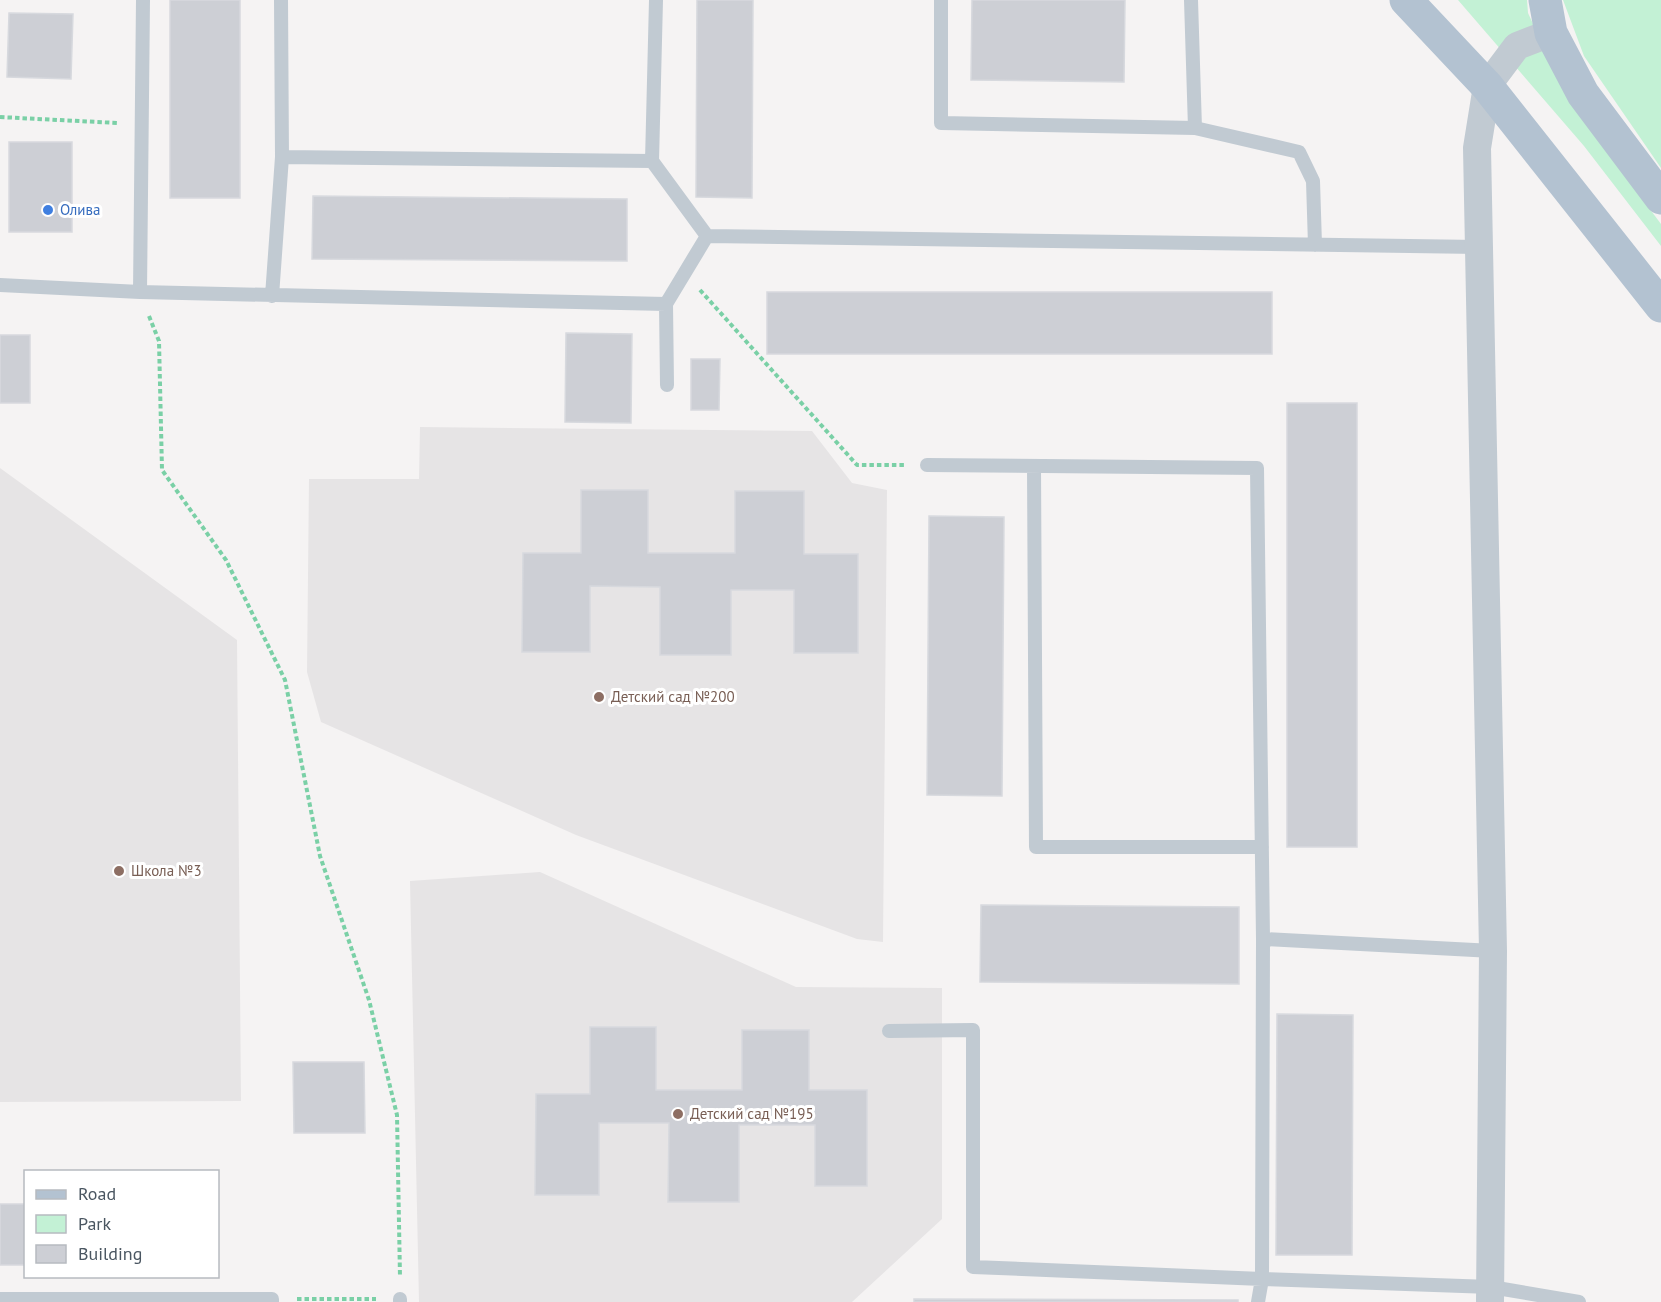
<svg xmlns="http://www.w3.org/2000/svg" width="1661" height="1302" font-family="'PT Sans',sans-serif">
  <style>
    .education { fill: #e6e4e5 }
    .green { fill: #c3f1d5 }
    .building { fill: #cdcfd5; stroke: #d7d9de; stroke-width: 1.5 }
    .lines { fill: none; stroke-linecap: round; stroke-linejoin: round }
    .path { stroke: #7ad0a6; stroke-width: 4; stroke-dasharray: 4.5 3; stroke-linecap: butt }
    .service { stroke: #c1cad2; stroke-width: 14 }
    .minor { stroke: #c1cad2; stroke-width: 28 }
    .primary { stroke: #b3c2d1; stroke-width: 33 }
    .shop-dot { fill: #3f7fe0; stroke: #fff; stroke-width: 2 }
    .education-dot { fill: #8d6e63; stroke: #fff; stroke-width: 2 }
    .labels { text-anchor: middle; stroke-width: 6; stroke-linejoin: round; paint-order: stroke }
    .shop-label { font-size: 15px; fill: #366cbe; stroke: #fff; text-anchor: start }
    .education-label { font-size: 15px; fill: #785e54; stroke: #fff; text-anchor: start }
  </style>
  <rect width="100%" height="100%" fill="#f5f3f3"/>
  <!-- education -->
  <path class="education" d="M420,427L812,431L852,483L887,490L883,942L857,939L576,835L321,722L307,672L309,479H419Z
    M0,468L237,640L241,1101L0,1102Z
    M540,872L796,987L942,988V1219L852,1302H419L410,881Z"/>
  <!-- green -->
  <path class="green" d="M1458,0H1527L1528,13L1549,58L1619,168L1661,224V246L1584,146Z
    M1563,0H1661V168L1584,56Z"/>
  <!-- building -->
  <path class="building" d="M170,0H240V198H170Z
    M697,0H753L752,198L696,197Z
    M972,0H1125L1124,82L971,80Z
    M9,13L73,14L71,79L7,77Z
    M9,142H72V232H9Z
    M313,196L627,199V261L312,259Z
    M767,292H1272V354H767Z
    M566,333L632,334L631,423L565,422Z
    M0,335H30V403H0Z
    M691,359H720L719,410H691Z
    M1287,403H1357V847H1287Z
    M581,490H648V553H735V491H804V554H858V653H794V590H731V655H660V587L590,586V652H522L523,553H581Z
    M929,516L1004,517L1002,796L927,795Z
    M981,905L1239,907V984L980,982Z
    M1277,1014L1353,1015L1352,1255H1276Z
    M590,1027H656V1090H742V1030H809V1090H867V1186H815V1125H739V1202H668L669,1123H599V1195H535L536,1094H590Z
    M293,1062H364L365,1133H294Z
    M0,1204H26V1265H0Z
    M914,1299L1238,1300V1302H914Z"/>
  <g class="lines">
    <!-- path -->
    <path class="path" d="M0,117L117,123
      M700,290L857,465H906
      M149,316L159,341L162,470L226,560L285,680L320,856L369,1000L397,1115L400,1277
      M297,1299H376"/>
    <!-- service -->
    <path class="service" d="M941,0V123L1195,128
      M1191,0L1195,128L1299,152L1313,181L1315,245
      M282,157L652,161L707,236L1479,247
      M652,161L656,0
      M0,285L140,292L666,304L707,236
      M140,292L143,0
      M272,296L282,157L281,0
      M666,304L667,385
      M927,465L1257,468L1263,939
      M1034,466L1036,847H1262
      M1493,951L1263,939L1262,1279L1491,1287L1579,1302
      M889,1031L973,1030V1267L1262,1279L1258,1302
      M0,1299H272V1302
      M400,1302V1299"/>
    <!-- minor -->
    <path class="minor" d="M1490,1302L1493,951L1477,148L1487,86L1517,46L1551,33"/>
    <!-- primary -->
    <path class="primary" d="M1406,0L1487,86L1661,306
      M1545,0L1551,33L1583,94L1661,198"/>
  </g>
  <!-- markers -->
  <circle class="shop-dot" cx="48" cy="210" r="6"/>
  <g class="education-dot">
    <circle cx="599" cy="697" r="6"/>
    <circle cx="119" cy="871" r="6"/>
    <circle cx="678" cy="1114" r="6"/>
  </g>
  <g class="labels">
    <!-- shop labels -->
    <g class="shop-label">
      <text x="60" y="215">Олива</text>
    </g>
    <!-- education labels -->
    <g class="education-label">
      <text x="611" y="702">Детский сад №200</text>
      <text x="131" y="876">Школа №3</text>
      <text x="690" y="1119">Детский сад №195</text>
    </g>
  </g>
  <!-- legend -->
  <rect x="24" y="1170" width="195" height="108" fill="#ffffff" stroke="#b7bbc0" stroke-width="1.5"/>
  <rect x="36" y="1190" width="30" height="9" fill="#b3c2d1" stroke="#b7bbc0" stroke-width="1.5"/>
  <text x="78" y="1200" font-size="18" fill="#4a5661">Road</text>
  <rect x="36" y="1215" width="30" height="18" fill="#c3f1d5" stroke="#b7bbc0" stroke-width="1.5"/>
  <text x="78" y="1230" font-size="18" fill="#4a5661">Park</text>
  <rect x="36" y="1245" width="30" height="18" fill="#cdcfd5" stroke="#b7bbc0" stroke-width="1.5"/>
  <text x="78" y="1260" font-size="18" fill="#4a5661">Building</text>
</svg>
